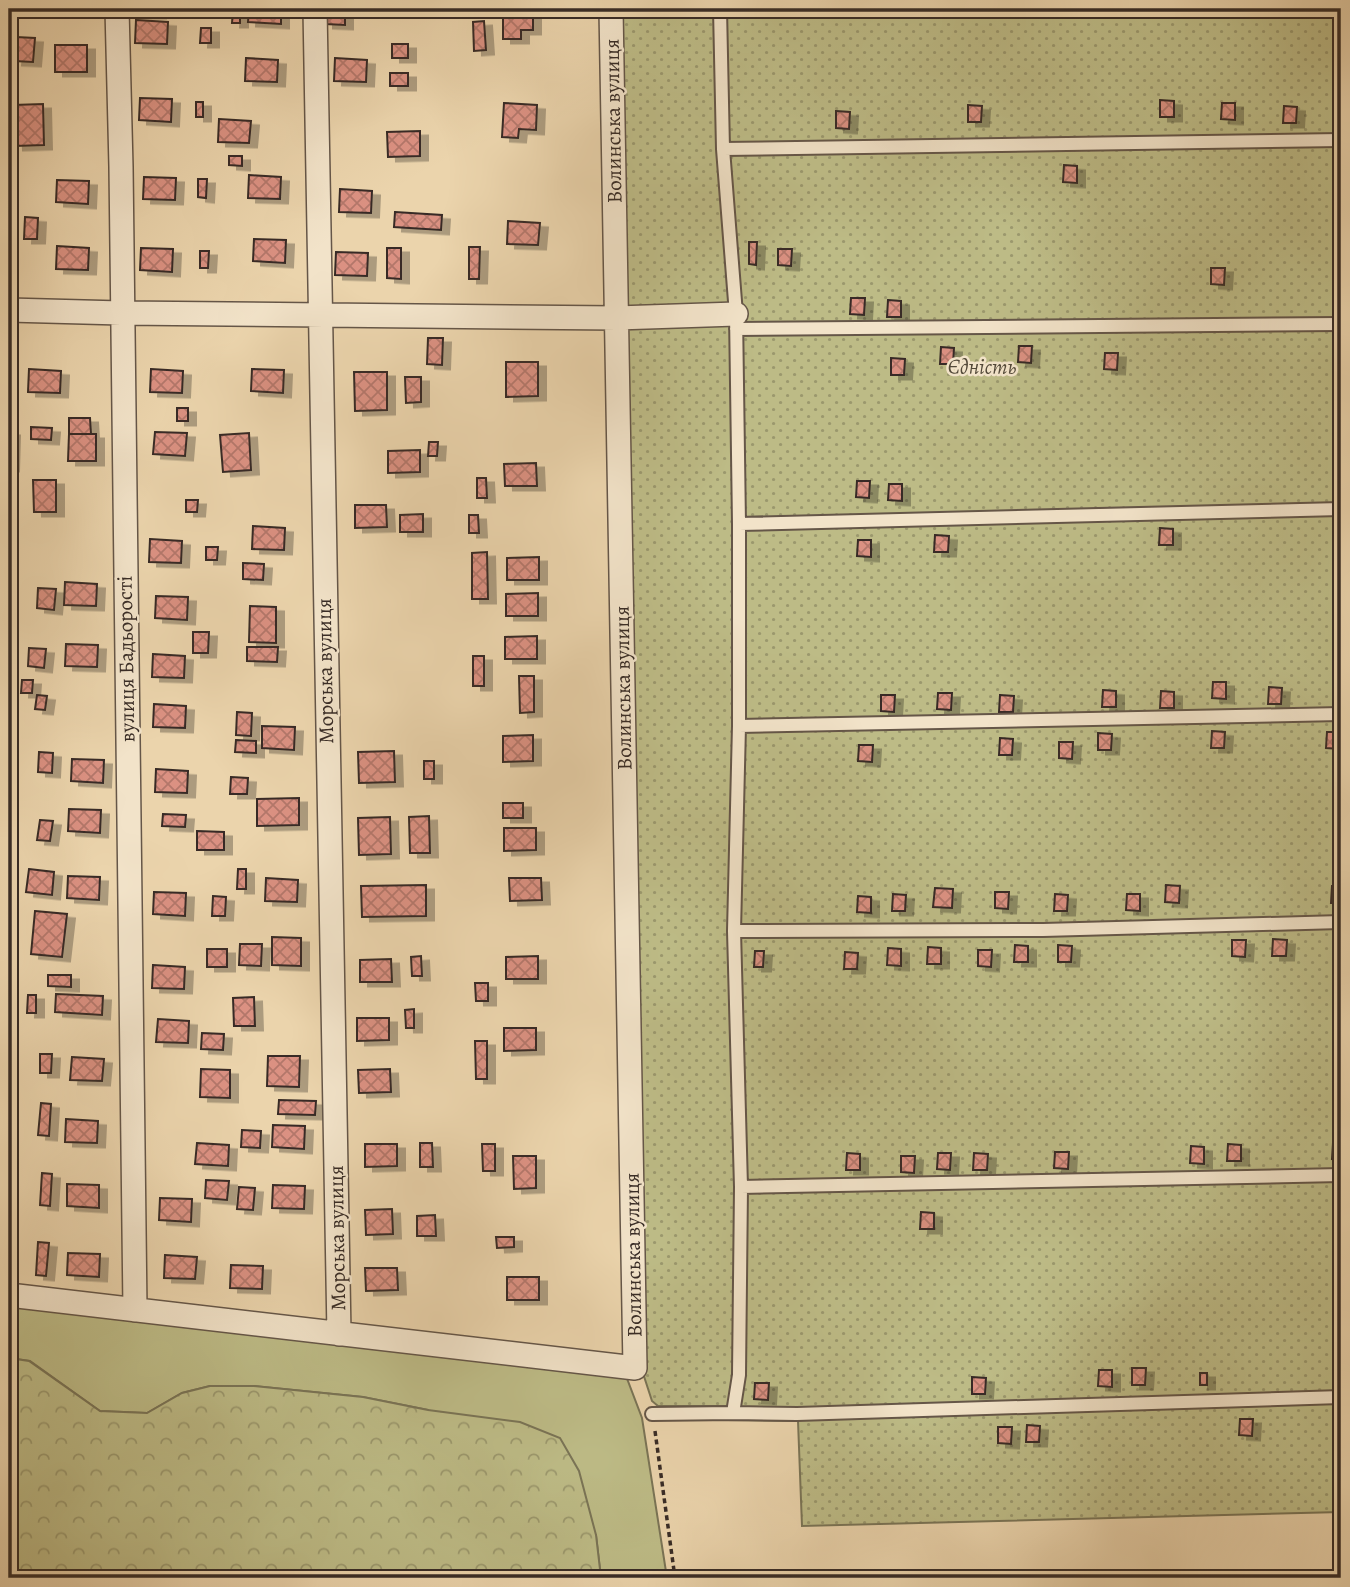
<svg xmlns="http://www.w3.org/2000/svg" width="1350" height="1587" font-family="Alegreya,serif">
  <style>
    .green { fill: #bdbb86; stroke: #7a7456; stroke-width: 2 }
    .forest { fill: url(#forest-crowns); stroke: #7a7456; stroke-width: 2 }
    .garden { fill: url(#garden-dots); stroke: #7a7456; stroke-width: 2 }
    .building { fill: url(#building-cross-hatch); stroke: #382c26; stroke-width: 2; filter: url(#shadow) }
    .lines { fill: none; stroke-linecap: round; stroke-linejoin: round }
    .service-casing { stroke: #655648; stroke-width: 16 }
    .minor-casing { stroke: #655648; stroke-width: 26 }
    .path { stroke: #382c26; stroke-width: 3.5; stroke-dasharray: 5 3.5; stroke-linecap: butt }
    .service { stroke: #f2e3c9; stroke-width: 12 }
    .minor { stroke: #f2e3c9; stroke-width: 23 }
    .labels { text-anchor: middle; stroke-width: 5; stroke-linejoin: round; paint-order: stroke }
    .street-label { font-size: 21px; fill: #382c26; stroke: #f2e3c9 }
    .park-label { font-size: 21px; font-style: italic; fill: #534939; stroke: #f2e3c9 }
  </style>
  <defs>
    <pattern id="forest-crowns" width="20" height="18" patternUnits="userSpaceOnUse" patternTransform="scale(1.75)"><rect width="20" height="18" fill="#bdbb86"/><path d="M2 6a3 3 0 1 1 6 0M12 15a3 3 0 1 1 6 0" fill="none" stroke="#9b986d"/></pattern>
    <pattern id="garden-dots" width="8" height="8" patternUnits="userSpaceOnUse" patternTransform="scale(1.75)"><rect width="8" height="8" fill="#bdbb86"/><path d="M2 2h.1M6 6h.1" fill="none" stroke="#9b986d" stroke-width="1.8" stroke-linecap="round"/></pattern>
    <pattern id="building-cross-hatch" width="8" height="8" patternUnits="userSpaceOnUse" patternTransform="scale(1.75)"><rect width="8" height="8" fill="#db9182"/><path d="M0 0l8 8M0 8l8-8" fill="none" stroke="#b3776a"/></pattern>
    <filter id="shadow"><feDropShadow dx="8" dy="4.5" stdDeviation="0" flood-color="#0004"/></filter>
  </defs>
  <rect width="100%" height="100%" fill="#ebd4ac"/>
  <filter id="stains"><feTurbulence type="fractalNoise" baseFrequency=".00286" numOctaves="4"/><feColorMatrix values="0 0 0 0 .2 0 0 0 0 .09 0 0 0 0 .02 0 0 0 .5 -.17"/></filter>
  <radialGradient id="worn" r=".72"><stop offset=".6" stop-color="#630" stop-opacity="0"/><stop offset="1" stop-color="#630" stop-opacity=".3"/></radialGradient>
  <!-- green -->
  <path class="green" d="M9,1302L626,1376L642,1418L667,1578H601L596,1535L428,1410L363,1397L254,1386H210L182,1393L147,1413L100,1411L30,1361L9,1358Z"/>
  <!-- forest -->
  <path class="forest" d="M9,1358L29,1361L100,1411L147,1413L182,1393L210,1386H254L363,1397L428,1410L520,1422L560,1438L579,1471L596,1535L601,1578H9Z"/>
  <!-- garden -->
  <path class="garden" d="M617,9H1341V1512L802,1526L798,1421L728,1420V1406H658L652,1401L641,1367Z"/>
  <!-- building -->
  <path class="building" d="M131,9H158V14H131Z
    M233,9H240V23H232Z
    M249,9H281V24L248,22Z
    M503,10H533V30H521V39H503Z
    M325,11L345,12V25L325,24Z
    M136,20L168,22L167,44L135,43Z
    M484,21L486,50L474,51L473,22Z
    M201,28H211V43H200Z
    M16,37L35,38L33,62L14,61Z
    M392,44H408V58H392Z
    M55,45H87V72H55Z
    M246,58L278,60L277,82L245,81Z
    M335,58L367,60L366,82L334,81Z
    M390,73H408V86H390Z
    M140,98L172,99L171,122L139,120Z
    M1160,100L1174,101V117H1160Z
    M196,102H203V117H196Z
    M504,103L537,105L536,130L519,129L518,138L502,137Z
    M1222,103H1235V120L1221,119Z
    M43,104L44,145L15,146L13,105Z
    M968,105L982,106L981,122H968Z
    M1284,106L1297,107L1296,123H1283Z
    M836,111L850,112L849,129L836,128Z
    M219,119L251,121L249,143L218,142Z
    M420,131V156L388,157L387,132Z
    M229,156H242V166L229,165Z
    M1064,165L1077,166V183L1063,182Z
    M249,175L281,177L280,199L248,198Z
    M144,177L176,178L175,200L143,199Z
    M198,179H207L206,198L198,197Z
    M57,180L89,181L88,204L56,202Z
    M340,189L372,191L371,213L339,212Z
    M395,212L442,215L441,230L394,227Z
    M25,217L38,218L37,239H24Z
    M508,221L540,223L538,245L507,244Z
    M254,239L286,240L285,263L253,261Z
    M749,242H757L756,265L749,264Z
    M57,246L89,248L88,270L56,269Z
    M469,247H480L479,279H469Z
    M141,248L173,249L172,272L140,270Z
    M387,248H401V279L387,278Z
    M778,249H792L791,266L778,265Z
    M200,251H209L208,268H200Z
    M336,252L368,253L367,276L335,275Z
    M1211,268H1225L1224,285L1211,284Z
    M851,298H865L864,315L850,314Z
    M888,300L901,301V317H887Z
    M428,338H443L442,365L427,364Z
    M1019,346H1032L1031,363L1018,362Z
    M941,347L954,348L953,364H940Z
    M1105,353H1118L1117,370L1104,369Z
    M891,358L905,359L904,375H891Z
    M506,362H538V396L506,397Z
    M29,369L61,371L60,393L28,392Z
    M151,369L183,371L182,393L150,392Z
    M252,369L284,370L283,393L251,391Z
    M354,372H387V410L355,411Z
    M405,377H421V402L406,403Z
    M177,408H188V421H177Z
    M69,418H90L91,434H69Z
    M31,427L52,428L51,440L31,439Z
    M9,431H12L11,467H9Z
    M155,432L187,433L185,456L153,454Z
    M249,433L251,470L223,472L220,435Z
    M69,434H96V461H68Z
    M429,442H438L437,456H428Z
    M420,450V472L388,473V451Z
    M536,463L537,486H505L504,464Z
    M477,478H486L487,498H477Z
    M33,480H56V512H34Z
    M857,481H870L869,498L856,497Z
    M889,484H902V501L888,500Z
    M186,500H198L197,512H186Z
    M355,505H386L387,527L355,528Z
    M423,514V532H400V515Z
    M469,515H478L479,533H469Z
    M253,526L285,528L284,550L252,549Z
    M1160,528L1173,529V545H1159Z
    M935,535L949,536L948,552H934Z
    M150,539L182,541L181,563L149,562Z
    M858,540H871V557L857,556Z
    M206,547H218L217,560H206Z
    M487,552L488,599H472V553Z
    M539,557V580H507V558Z
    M243,563L264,564L263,580L243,579Z
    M65,582L97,584L96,606L64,605Z
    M38,588L56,589L54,610L37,608Z
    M538,593V616H506V594Z
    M156,596L188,597L187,620L155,618Z
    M250,606L276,607V643L249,642Z
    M193,632H209L208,653H193Z
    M537,636V659H505V637Z
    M66,644L98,645L97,667L65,666Z
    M247,647H278L277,662L247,661Z
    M29,648L46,649L44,668L28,666Z
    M153,654L185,656L184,678L152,677Z
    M473,656H484V686H473Z
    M519,676H534V712L520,713Z
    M22,680H33L32,693H21Z
    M1213,682H1226V699L1212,698Z
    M1335,682L1341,683V699H1335Z
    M1269,687L1282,688L1281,704H1268Z
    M1103,690L1116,691V707H1102Z
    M1161,691L1174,692V708H1160Z
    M938,693H952L951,710L937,709Z
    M37,695L47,696L45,710L35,709Z
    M881,695H895L894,712L881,711Z
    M1000,695L1014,696L1013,712H999Z
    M154,704L186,706L185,728L153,727Z
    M237,712L252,713L251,736L236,735Z
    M262,726L295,727L294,750L262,748Z
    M1212,731L1225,732L1224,748H1211Z
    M1327,732H1341L1340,749L1326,748Z
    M1098,733L1112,734L1111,750H1098Z
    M533,735V761L503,762V736Z
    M1000,738L1013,739L1012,755H999Z
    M236,740L256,741V753L235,752Z
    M1059,742H1073L1072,759L1059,758Z
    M859,745H873L872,762L858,761Z
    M394,751L395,782L359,783L358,752Z
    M39,752L53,753L52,773L38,772Z
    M72,759L104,760L103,783L71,781Z
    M424,761H434V779H424Z
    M156,769L188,771L187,793L155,792Z
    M231,777L248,778L247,794H230Z
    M299,798V825L257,826V799Z
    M503,803H523V818H503Z
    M69,809L101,810L100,833L68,831Z
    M163,814L186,815L185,827L162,826Z
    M429,816L430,853H410L409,817Z
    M390,817L391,854L359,855L358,818Z
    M40,820L53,821L50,841L37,840Z
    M504,828H536V850L504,851Z
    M197,831L224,832V850H197Z
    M29,869L54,872L52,895L26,892Z
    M238,869H246V889H237Z
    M68,876L100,877L99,900L67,898Z
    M266,878L298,880L297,902L265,901Z
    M509,878H541L542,900L510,901Z
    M426,885V916L362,917L361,886Z
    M1166,885L1180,886L1179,903L1165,902Z
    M1332,886H1341V903H1331Z
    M935,888L953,889L952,908L933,907Z
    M154,892L186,893L185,916L153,914Z
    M995,892H1009L1008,909L995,908Z
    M893,894L906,895L905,911H892Z
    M1055,894L1068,895L1067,911H1054Z
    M1127,894H1140V911L1126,910Z
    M213,896L226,897L225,916H212Z
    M858,896L871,897V913L857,912Z
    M35,911L67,914L62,957L31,954Z
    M272,937L301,938V966L272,965Z
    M1273,939L1287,940L1286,956H1272Z
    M1232,940H1246L1245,957L1232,956Z
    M240,944H262L261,966L239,965Z
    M1015,945L1028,946V962H1014Z
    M1058,945L1072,946L1071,962H1058Z
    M928,947L941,948V964H927Z
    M888,948L901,949V966L887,965Z
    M207,949H227V967H207Z
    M978,950H992L991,967L978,966Z
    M755,951H764L763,967H754Z
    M845,952L858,953L857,969H844Z
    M421,956L422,976H412L411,957Z
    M538,956V979H506V957Z
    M391,959L392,982H360V960Z
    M153,965L185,967L184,989L152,988Z
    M48,975H71V987L48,986Z
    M475,983H488V1001H476Z
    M56,994L103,996L102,1015L55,1012Z
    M28,995H36V1013H27Z
    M254,997L255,1026H234L233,998Z
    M414,1009V1028H406L405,1010Z
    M357,1018H389V1040L357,1041Z
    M158,1019L189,1021L188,1043L156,1042Z
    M504,1028H536V1050L504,1051Z
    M202,1033L224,1034L223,1050L201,1049Z
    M475,1041H487V1079H476Z
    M40,1054H52L51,1073H40Z
    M268,1056H300L299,1087L267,1086Z
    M72,1057L104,1059L102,1081L70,1080Z
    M201,1069L230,1070V1098L200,1097Z
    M390,1069L391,1092L359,1093L358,1070Z
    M279,1100L316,1101L315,1115L278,1114Z
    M41,1103L51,1104L49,1136L38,1135Z
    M66,1119L98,1121L97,1143L65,1142Z
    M273,1125L305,1126L304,1149L272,1147Z
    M242,1130L261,1131L260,1148L241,1147Z
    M197,1143L229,1145L228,1166L195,1164Z
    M420,1143H432L433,1167H420Z
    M1333,1143H1341V1160L1332,1159Z
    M365,1144H397V1166L365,1167Z
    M482,1144H495V1171H483Z
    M1228,1144L1241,1145V1161H1227Z
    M1191,1146L1204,1147V1164L1190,1163Z
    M1055,1152H1069L1068,1169L1054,1168Z
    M847,1153L860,1154V1170H846Z
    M938,1153H951L950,1170L937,1169Z
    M974,1153L988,1154L987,1170H973Z
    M513,1156H536V1188L514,1189Z
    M901,1156H915L914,1173L901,1172Z
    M42,1173L52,1174L50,1206L40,1205Z
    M206,1180L229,1181L227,1200L205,1198Z
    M67,1184L99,1185V1208L67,1206Z
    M273,1185L305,1186L304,1209L272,1208Z
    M239,1187L255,1188L253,1210L237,1209Z
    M160,1198L192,1199L191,1222L159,1220Z
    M392,1209L393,1234L366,1235L365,1210Z
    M921,1212L934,1213V1229H920Z
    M435,1215L436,1236H417V1216Z
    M496,1237H514V1247L497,1248Z
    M38,1242L49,1243L46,1276L36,1275Z
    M68,1253L100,1254L99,1277L67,1275Z
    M165,1255L197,1257L195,1279L164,1278Z
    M231,1265L263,1266L262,1289L230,1288Z
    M365,1268H397L398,1290L366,1291Z
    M507,1277H539V1300H507Z
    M1132,1368H1146L1145,1385H1132Z
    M1099,1370H1112V1387L1098,1386Z
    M1200,1373H1207V1385H1200Z
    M972,1377L986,1378L985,1394H972Z
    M755,1383H769L768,1400L754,1399Z
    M1240,1419H1253L1252,1436L1239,1435Z
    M1027,1425L1040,1426L1039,1442H1026Z
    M998,1427H1012L1011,1444L998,1443Z"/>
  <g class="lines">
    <defs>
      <path id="service" d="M723,149L1341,140
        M736,329L1341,324
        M739,524L1341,509
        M739,726L1341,714
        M734,931L1043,930L1341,922
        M741,1187L1341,1175
        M733,1413L797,1414L1341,1397
        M652,1414L733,1413L739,1375L741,1187L734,931L739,726V524L736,314L723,149L720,9"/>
      <path id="minor" d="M117,9L121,167L135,1310
        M315,9L339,1334
        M9,310L121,313L617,318L736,314
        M9,1295L635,1368L611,9"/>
    </defs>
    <!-- service casing -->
    <use href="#service" class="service-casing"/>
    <!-- minor casing -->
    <use href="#minor" class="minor-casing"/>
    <!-- path -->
    <path class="path" d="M655,1431L675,1578"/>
    <!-- service -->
    <use href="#service" class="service"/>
    <!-- minor -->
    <use href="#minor" class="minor"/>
  </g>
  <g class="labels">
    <!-- street labels -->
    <g class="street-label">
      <text transform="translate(613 121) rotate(-91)" y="7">Волинська вулиця</text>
      <text transform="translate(126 659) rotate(-91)" y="7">вулиця Бадьорості</text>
      <text transform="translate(325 671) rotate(-91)" y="7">Морська вулиця</text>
      <text transform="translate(623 688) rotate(-91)" y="7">Волинська вулиця</text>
      <text transform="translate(337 1238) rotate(-91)" y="7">Морська вулиця</text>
      <text transform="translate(633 1255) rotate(-91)" y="7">Волинська вулиця</text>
    </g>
    <!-- park labels -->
    <g class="park-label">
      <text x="982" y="374">Єдність</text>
    </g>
  </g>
  <!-- margin -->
  <rect width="1350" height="1587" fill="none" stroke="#ebd4ac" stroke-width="35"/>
  <rect x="10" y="10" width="1329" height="1566" fill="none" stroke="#382c26" stroke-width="3.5"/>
  <rect x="18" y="18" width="1315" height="1552" fill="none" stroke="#382c26" stroke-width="2"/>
  <rect width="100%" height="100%" filter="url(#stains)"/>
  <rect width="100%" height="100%" fill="url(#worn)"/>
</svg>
